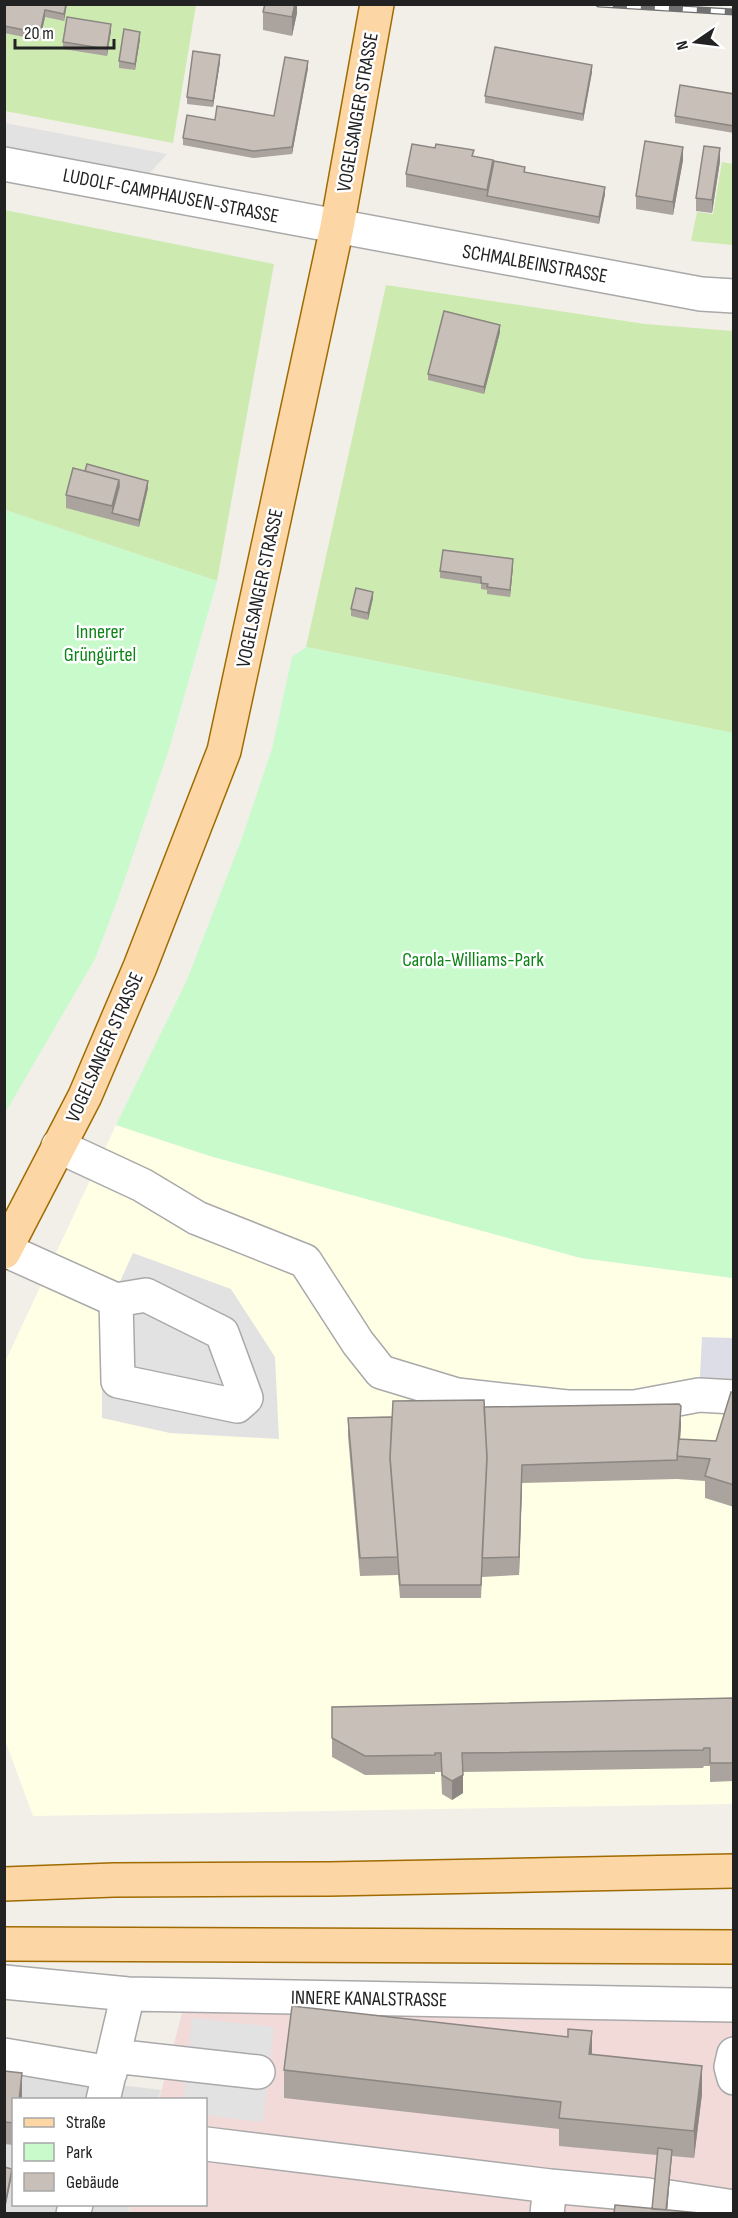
<svg xmlns="http://www.w3.org/2000/svg" width="738" height="2218" font-family="'Sofia Sans Condensed',sans-serif">
  <style>
    .residential { fill: #e0dfdf }
    .commercial { fill: #f2dad9 }
    .education { fill: #ffffe5 }
    .grass { fill: #cdebb0 }
    .park { fill: #c8facc }
    .parking { fill: #e2e2e2 }
    .plaza { fill: #dddde8 }
    .lines { fill: none; stroke-linecap: round; stroke-linejoin: round }
    .minor-casing { stroke: #a9a9a9; stroke-width: 36 }
    .major-casing { stroke: #a06b00; stroke-width: 36 }
    .minor { stroke: #fff; stroke-width: 33 }
    .major { stroke: #fcd6a4; stroke-width: 33 }
    .rail-casing { stroke: #707070; stroke-width: 7 }
    .rail { stroke: #fff; stroke-width: 4.5; stroke-dasharray: 14; stroke-linecap: butt }
    .wall { fill: #aba49e }
    .shaded-wall { fill: #8b8681 }
    .building { fill: #c7bfb8; stroke: #8b8681; stroke-width: 1.5 }
    .labels { text-anchor: middle; stroke-width: 5; stroke-linejoin: round; paint-order: stroke }
    .street-label { font-size: 20px; fill: #222; stroke: #fff }
    .park-label { font-size: 20px; fill: #0c8416; stroke: #fff }
  </style>
  <rect width="100%" height="100%" fill="#f2efe9"/>
  <!-- residential -->
  <path class="residential" d="M5,2071L161,2090L158,2099L14,2100V2204L131,2205L128,2213L5,2214Z"/>
  <!-- commercial -->
  <path class="commercial" d="M183,2010L733,2018V2213L129,2214L131,2205L206,2204V2100L159,2099Z"/>
  <!-- education -->
  <path class="education" d="M116,1125L210,1156L581,1258L733,1278V1804L33,1816L5,1740V1362Z"/>
  <!-- grass -->
  <path class="grass" d="M4,5H196L173,143L5,111Z
    M722,162L733,164V245L691,241L697,212L713,214Z
    M5,210L274,264L217,581L5,510Z
    M386,285L645,324L733,331V733L306,647Z"/>
  <!-- park -->
  <path class="park" d="M5,510L217,581L169,749L120,893L95,959L5,1113Z
    M306,647L733,733V1278L581,1258L210,1156L116,1125L187,980L242,838L272,749L292,657Z"/>
  <!-- parking -->
  <path class="parking" d="M5,123L167,154L149,174L5,147Z
    M133,1253L231,1289L275,1357L279,1439L170,1433L102,1418V1321Z
    M192,2018L274,2027L263,2122L206,2115V2100H183Z"/>
  <!-- plaza -->
  <path class="plaza" d="M702,1337L733,1338V1397L699,1395Z"/>
  <g class="lines">
    <defs>
      <path id="minor" d="M4,164L701,294L734,296
        M58,1146L142,1185L197,1218L305,1261L358,1343L381,1372L457,1395L567,1407H635L699,1395L734,1397
        M5,1250L116,1300L118,1381L237,1406L246,1398L222,1333L146,1295L116,1300
        M4,1982L128,1994L734,2005
        M734,2054L731,2067L734,2078
        M4,2055L110,2073
        M114,2056L258,2072
        M103,2100L128,1994
        M206,2144L550,2186L547,2214
        M550,2186L648,2195
        M669,2197L734,2207
        M73,2214L76,2204"/>
      <path id="major" d="M4,1252L85,1096L140,967L224,751L337,227L377,4
        M4,1884L114,1880L329,1879L734,1871
        M4,1944L734,1947"/>
    </defs>
    <!-- minor casing -->
    <use href="#minor" class="minor-casing"/>
    <!-- major casing -->
    <use href="#major" class="major-casing"/>
    <!-- minor -->
    <use href="#minor" class="minor"/>
    <!-- major -->
    <use href="#major" class="major"/>
    <defs>
      <path id="rail" d="M599,4L734,12"/>
    </defs>
    <!-- rail casing -->
    <use href="#rail" class="rail-casing"/>
    <!-- rail -->
    <use href="#rail" class="rail"/>
  </g>
  <!-- wall -->
  <path class="wall" d="M6,4H67L64,21L45,17L40,40L4,33V11Z
    M297,4V13L292,36L263,30V12Z
    M111,31L107,56L63,49V42Z
    M140,39L135,70L119,68V61Z
    M220,62L213,107L187,104V97Z
    M308,68L292,154L253,158L183,145V138L215,120L274,116Z
    M592,72L583,121L485,103V96Z
    M734,94V133L675,123V116Z
    M474,157L493,166L525,172L605,194L599,224L406,187V174Z
    M683,160L673,215L636,209V196Z
    M720,161L712,213L696,211V198Z
    M500,332L484,394L428,380V374Z
    M148,488L139,527L66,508V495Z
    M513,566L510,597L487,594V590L481,589V584L440,578V571Z
    M373,598L368,620L351,616V609Z
    M734,1393V1507L705,1498V1481L677,1479L522,1483L519,1575L482,1577L481,1598H400L398,1575L360,1576L348,1436V1418L484,1413L681,1425L680,1439L716,1441Z
    M734,1698V1781L710,1782V1766H704L703,1768L462,1772L463,1793L452,1800L442,1794L441,1772H435V1774L365,1775L332,1757V1707Z
    M592,2054L702,2094L694,2158L672,2156L667,2210L652,2209L657,2155L559,2146V2129L284,2098V2070Z
    M4,2071L22,2096V2100H14V2145L4,2144Z"/>
  <!-- shaded-wall -->
  <path class="shaded-wall" d="M66,4H67L64,21V14Z
    M295,4H297V13L292,36V17Z
    M45,10V17L40,40V33Z
    M111,24V31L107,56V49Z
    M140,32V39L135,70V64Z
    M220,55V62L213,107V101Z
    M308,61V68L292,154V147Z
    M592,65V72L583,121V114Z
    M683,147V160L673,215V202Z
    M720,148V161L712,213V200Z
    M605,187V194L599,224V217Z
    M500,325V332L484,394V387Z
    M119,480V494L112,513V506Z
    M148,481V488L139,527V520Z
    M513,559V566L510,597V590Z
    M373,592V598L368,620V613Z
    M681,1406V1425L679,1456H678Z
    M522,1465V1483L519,1575V1557Z
    M463,1775V1793L452,1800V1781Z
    M592,2031V2059L589,2054Z
    M702,2066V2094L694,2158V2131Z
    M22,2073V2100H19Z
    M672,2150L667,2214H666Z
    M12,2169V2176L4,2214V2210Z"/>
  <!-- building -->
  <path class="building" d="M6,4H66L64,14L45,10L40,33L4,26V11Z
    M265,4H295L292,17L263,12Z
    M67,17L111,24L107,49L63,42Z
    M124,29L140,32L135,64L119,61Z
    M495,47L592,65L583,114L485,96Z
    M193,51L220,55L213,101L187,97Z
    M285,57L308,61L292,147L253,151L183,138L187,115L215,120L217,106L274,116Z
    M680,85L734,94V126L675,116Z
    M645,141L683,147L673,202L636,196Z
    M412,144L435,148L436,144L474,150L472,156L493,160L487,190L406,174Z
    M704,146L720,148L712,200L696,198Z
    M494,161L525,167L524,172L605,187L599,217L487,196Z
    M444,311L500,325L484,387L428,374Z
    M87,464L148,481L139,520L112,513L119,487V480L85,471Z
    M73,468L119,480L112,506L66,495Z
    M443,550L513,559L510,590L487,587L488,584L481,583V577L440,571Z
    M356,588L373,592L368,613L351,609Z
    M731,1392L734,1393V1485L705,1476L710,1459L677,1456L679,1439L716,1441Z
    M484,1400L487,1459L481,1585H400L390,1459L393,1401Z
    M679,1404L681,1406L677,1460L522,1465L519,1557L482,1558L487,1456L484,1407Z
    M392,1417L390,1457L398,1557L360,1558L348,1418Z
    M734,1698V1763H710V1748H704L703,1750L462,1753L463,1775L452,1781L442,1775L441,1753H435V1755L365,1756L332,1738V1707Z
    M292,2006L568,2037V2029L592,2031L589,2054L702,2066L694,2131L559,2118L561,2102L284,2070Z
    M4,2071L22,2073L19,2100H14V2123L4,2122Z
    M658,2148L672,2150L666,2210L652,2209Z
    M4,2167L12,2169L4,2210Z
    M615,2205L700,2213L614,2214Z"/>
  <g class="labels">
    <!-- street labels -->
    <g class="street-label">
      <text transform="translate(357 112) rotate(-80)" y="7">VOGELSANGER STRASSE</text>
      <text transform="translate(171 195) rotate(11)" y="7">LUDOLF-CAMPHAUSEN-STRASSE</text>
      <text transform="translate(535 263) rotate(10)" y="7">SCHMALBEINSTRASSE</text>
      <text transform="translate(259 588) rotate(-78)" y="7">VOGELSANGER STRASSE</text>
      <text transform="translate(104 1047) rotate(-66)" y="7">VOGELSANGER STRASSE</text>
      <text transform="translate(369 1998) rotate(1)" y="7">INNERE KANALSTRASSE</text>
    </g>
    <!-- park labels -->
    <g class="park-label">
      <text x="100" y="638">Innerer<tspan x="100" dy="23">Grüngürtel</tspan></text>
      <text x="473" y="966">Carola-Williams-Park</text>
    </g>
  </g>
  <!-- border -->
  <rect width="738" height="2218" fill="none" stroke="#222222" stroke-width="12"/>
  <!-- legend -->
  <rect x="12" y="2098" width="195" height="108" fill="#ffffff" stroke="#a7a7a7" stroke-width="1.5"/>
  <rect x="24" y="2118" width="30" height="9" fill="#fcd6a4" stroke="#a7a7a7" stroke-width="1.5"/>
  <text x="66" y="2128" font-size="18" fill="#222222">Straße</text>
  <rect x="24" y="2143" width="30" height="18" fill="#c8facc" stroke="#a7a7a7" stroke-width="1.5"/>
  <text x="66" y="2158" font-size="18" fill="#222222">Park</text>
  <rect x="24" y="2173" width="30" height="18" fill="#c7bfb8" stroke="#a7a7a7" stroke-width="1.5"/>
  <text x="66" y="2188" font-size="18" fill="#222222">Gebäude</text>
  <!-- north arrow -->
  <g transform="translate(696 42) rotate(256)" stroke="#ffffff" stroke-width="4.5" paint-order="stroke">
  <path d="M0-4.5L10 22L0 15L-10 22Z" fill="#222222"/>
  <text y="-9" font-size="16" font-weight="bold" text-anchor="middle" fill="#222222">N</text>
  </g>
  <!-- scale -->
  <path d="M15 39v9h99v-9" fill="none" stroke="#222222" stroke-width="3"/>
  <text x="24" y="39" font-size="18" fill="#222222" stroke="#ffffff" stroke-width="4.5" paint-order="stroke">20 m</text>
</svg>
